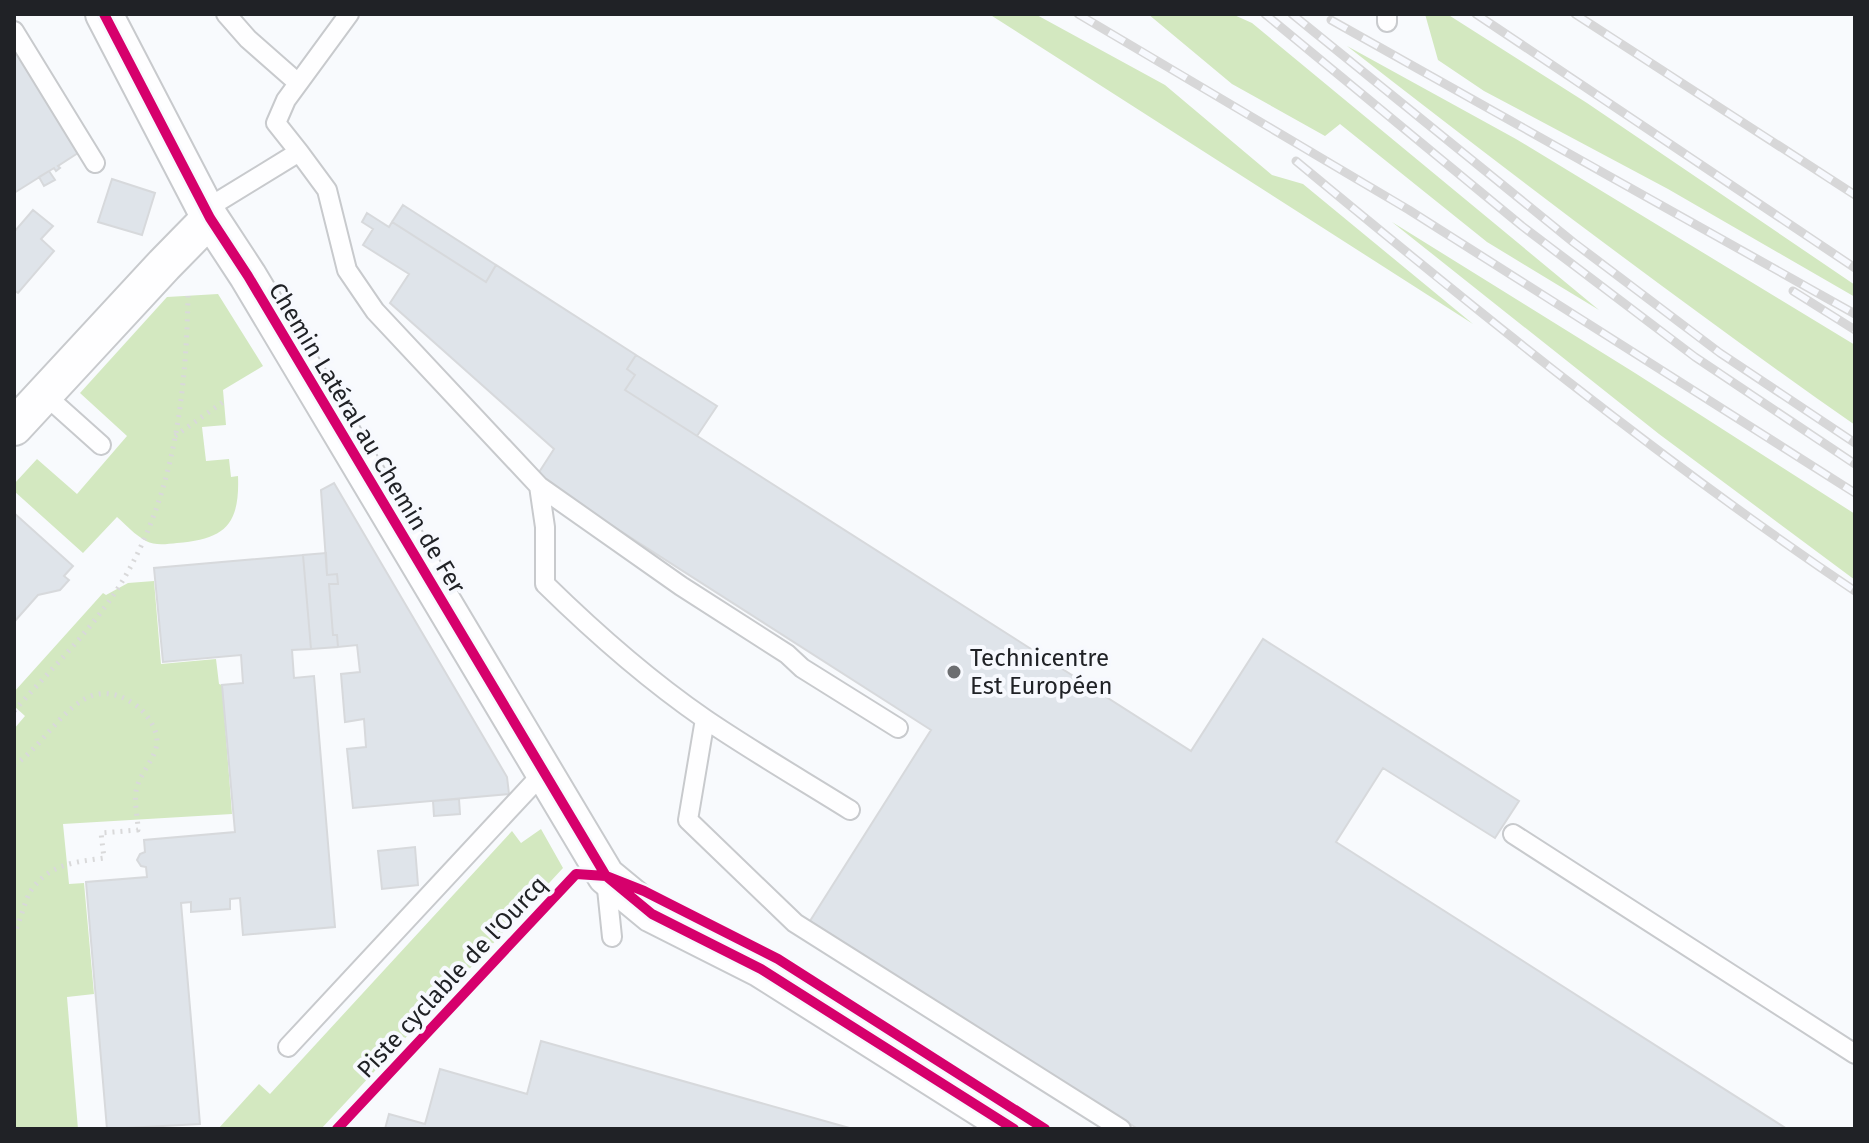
<svg xmlns="http://www.w3.org/2000/svg" width="1869" height="1143" font-family="'Fira Sans',sans-serif">
  <style>
    .green { fill: #d3e8c0 }
    .building { fill: #dfe4ea; stroke: #d7d9dc; stroke-width: 2 }
    .lines { fill: none; stroke-linecap: round; stroke-linejoin: round }
    .lane-casing { stroke: #c8cacd; stroke-width: 22 }
    .street-casing { stroke: #c8cacd; stroke-width: 40 }
    .path { stroke: #d9d9da; stroke-width: 5; stroke-dasharray: 2 6; stroke-linecap: butt }
    .lane { stroke: #fefeff; stroke-width: 18 }
    .street { stroke: #fefeff; stroke-width: 36 }
    .rail-casing { stroke: #d7d7d8; stroke-width: 9 }
    .rail { stroke: #f7f9fe; stroke-width: 6; stroke-dasharray: 18; stroke-linecap: butt }
    .cycleway-casing { stroke: #f7f9fe; stroke-width: 15 }
    .cycleway { stroke: #d6006c; stroke-width: 10 }
    .poi-dot { fill: #6c6e71; stroke: #f7f9fe; stroke-width: 3 }
    .labels { text-anchor: middle; stroke-width: 8; stroke-linejoin: round; paint-order: stroke }
    .street-label { font-size: 24px; fill: #202226; stroke: #f7f9fe }
    .poi-label { font-size: 24px; fill: #202226; stroke: #f7f9fe; text-anchor: start }
  </style>
  <rect width="100%" height="100%" fill="#f8fafd"/>
  <!-- green -->
  <path class="green" d="M989,14H1035L1165,85L1272,175L1303,184L1473,324Z
    M1148,14H1232L1252,23L1599,310L1487,242L1340,124L1325,136L1232,84Z
    M1425,14H1447L1587,103L1855,285V297L1668,189L1484,91L1438,60Z
    M1347,46L1516,139L1855,345V425C1682,304 1514,176 1347,46Z
    M1392,222L1635,373L1855,514V580L1659,434Z
    M218,294L263,366L223,390L226,425L202,427L206,461L229,459L231,477L238,476C240,526 224,539 177,543C167,544 155,546 146,541C135,535 126,525 117,517L83,553L14,491V484L37,459L77,494L127,436L80,393L167,297Z
    M154,581L161,664L216,659L219,684L222,685L232,814L63,824L69,884L84,883L94,994L67,997L78,1129H14V729L25,716L14,706V692L103,593L106,595L128,583Z
    M541,829L563,868L321,1129H218L259,1084L270,1094L512,831L521,843Z"/>
  <!-- building -->
  <path class="building" d="M14,46L78,153L58,166L60,168L56,171L54,168L14,193Z
    M49,171L55,180L44,186L39,177Z
    M112,179L155,193L142,235L98,222Z
    M403,205L496,265L486,282L392,222Z
    M33,210L53,226L41,239L54,251L18,293L14,290V232Z
    M367,213L389,227L392,222L486,282L496,265L636,355L627,369L635,375L625,390L1191,751L1263,639L1519,801L1495,838L1383,768L1336,842L1787,1129H1138L810,921L931,730L536,477L554,449L390,303L409,274L363,245L373,229L362,222Z
    M636,355L717,406L697,436L625,390L635,375L627,369Z
    M334,483L507,777L509,794L353,808L347,749L366,747L364,719L345,722L341,674L360,672L357,645L338,647L337,635H333L329,584H338L337,574L327,575L321,490Z
    M14,513L73,566L64,576L69,580L60,590L38,595L14,622Z
    M326,553L327,575L337,574L338,584H329L333,635H337L338,647L311,649L303,555Z
    M303,555L311,649L292,650L294,678L314,676L335,927L243,935L240,898L230,899V909L191,912V902L181,903L200,1124L107,1129L86,882L147,877L146,867L141,866L137,860L140,854L145,852L144,840L235,832L222,685L243,683L241,655L163,662L154,568Z
    M459,799L460,814L434,816L433,801Z
    M415,847L418,885L382,889L378,851Z
    M541,1041L853,1129H385L389,1114L425,1124L440,1069L527,1094Z"/>
  <g class="lines">
    <defs>
      <path id="lane" d="M226,14L248,39L298,83
        M1387,22V14
        M14,31L95,163
        M299,152L276,123L286,100L349,14
        M206,209L299,152L327,190L347,270L375,311L539,486L545,527V584C595,633 647,679 705,719C752,751 802,780 850,810
        M44,394L101,445
        M539,486L681,586L787,654L802,668L898,728
        M705,719L688,820L795,923L1121,1129
        M1513,834L1855,1054
        M606,879L612,937
        M288,1047L543,773"/>
      <path id="street" d="M104,14L210,218L248,276L606,876L652,914L761,969L1014,1129
        M14,427L164,265L210,218"/>
    </defs>
    <!-- lane casing -->
    <use href="#lane" class="lane-casing"/>
    <!-- street casing -->
    <use href="#street" class="street-casing"/>
    <!-- path -->
    <path class="path" d="M175,436L223,402
      M14,711C50,670 91,631 120,585C174,498 186,396 188,296
      M14,765C54,740 80,664 137,706C147,714 157,728 157,742C156,758 141,772 137,787C133,800 138,816 138,830L101,833L104,858C75,862 48,864 30,892C24,903 20,922 14,934"/>
    <!-- lane -->
    <use href="#lane" class="lane"/>
    <!-- street -->
    <use href="#street" class="street"/>
    <defs>
      <path id="rail" d="M1078,14L1409,210L1855,493
        M1265,14L1522,226L1695,357L1855,464
        M1292,14L1573,242L1720,353L1855,443
        M1476,14L1855,268
        M1575,14L1855,195
        M1331,20L1855,314
        M1296,161C1477,311 1660,460 1855,591
        M1793,291L1855,330"/>
    </defs>
    <!-- rail casing -->
    <use href="#rail" class="rail-casing"/>
    <!-- rail -->
    <use href="#rail" class="rail"/>
    <defs>
      <path id="cycleway" d="M104,14L210,218L248,276L606,876L652,914L761,969L1014,1129
        M337,1129L576,874L606,876L644,891L778,959L1045,1129"/>
    </defs>
    <!-- cycleway casing -->
    <use href="#cycleway" class="cycleway-casing"/>
    <!-- cycleway -->
    <use href="#cycleway" class="cycleway"/>
  </g>
  <!-- markers -->
  <circle class="poi-dot" cx="954" cy="672" r="8"/>
  <g class="labels">
    <!-- street labels -->
    <g class="street-label">
      <text transform="translate(367 438) rotate(59)" y="8">Chemin Latéral au Chemin de Fer</text>
      <text transform="translate(452 977) rotate(-47)" y="8">Piste cyclable de l'Ourcq</text>
    </g>
    <!-- poi labels -->
    <g class="poi-label">
      <text x="970" y="666">Technicentre<tspan x="970" dy="28">Est Européen</tspan></text>
    </g>
  </g>
  <!-- border -->
  <rect width="1869" height="1143" fill="none" stroke="#202226" stroke-width="32"/>
</svg>
